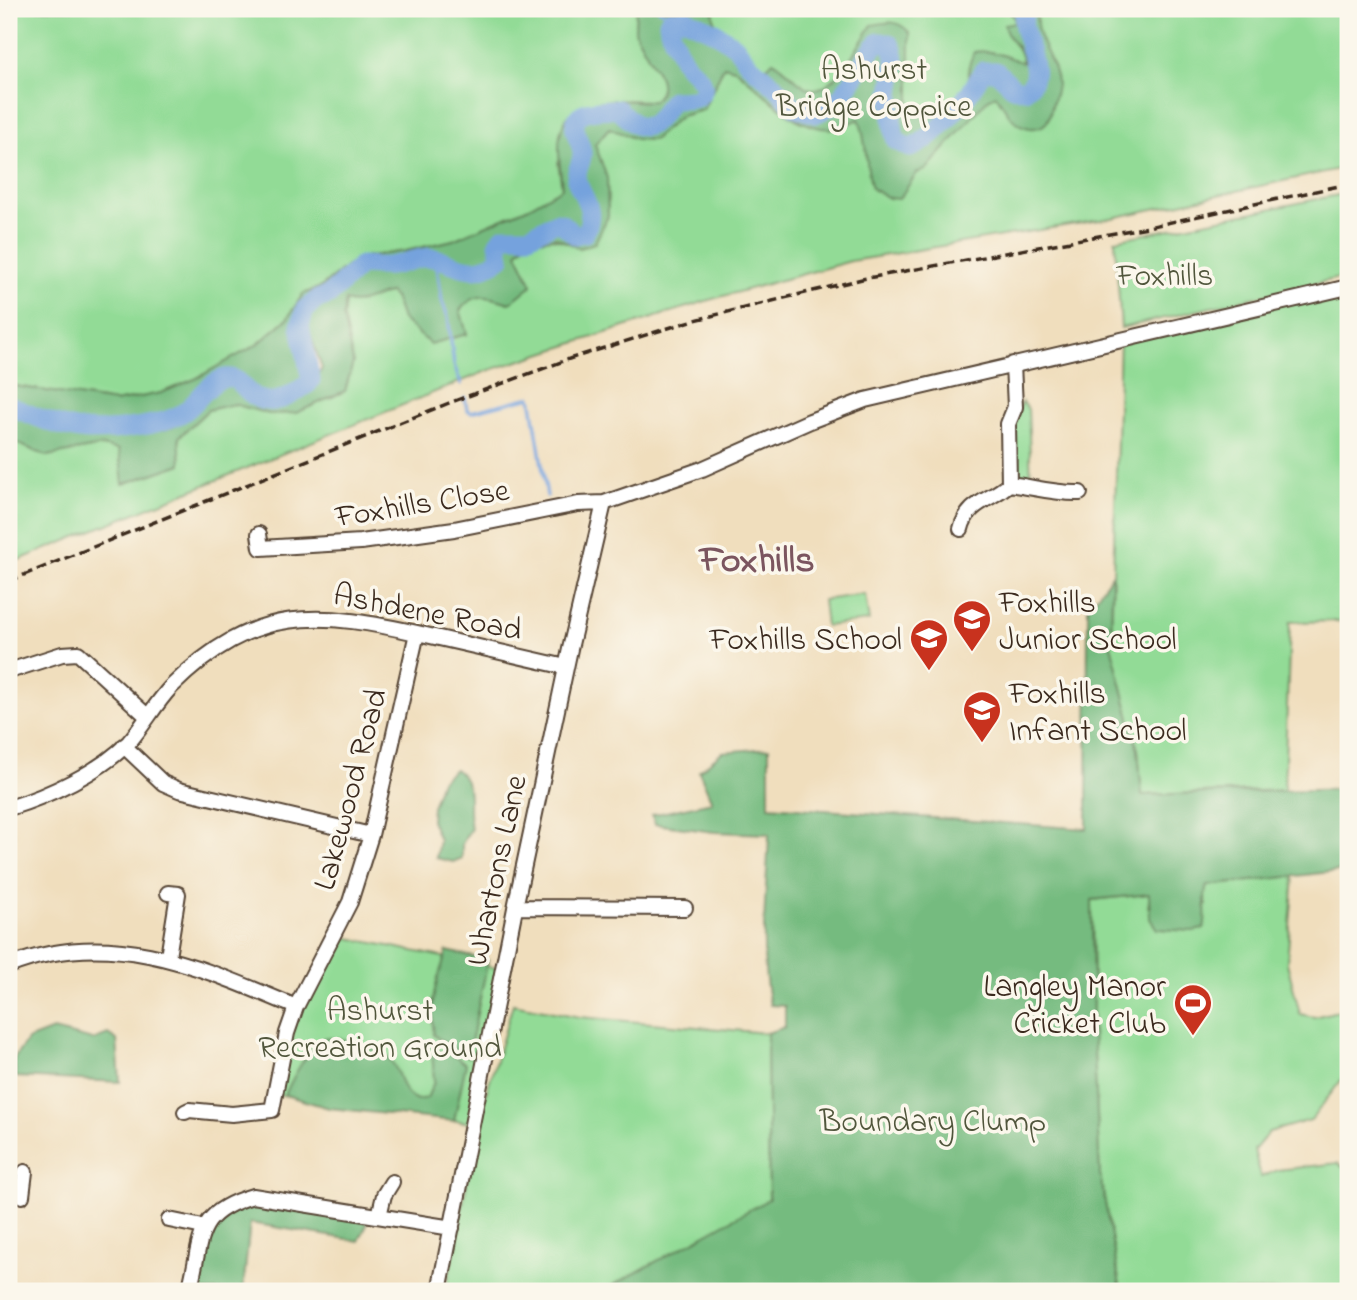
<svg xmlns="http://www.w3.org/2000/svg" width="1357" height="1300" font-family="'Indie Flower',sans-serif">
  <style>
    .green { fill: #92db96; stroke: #66825a; stroke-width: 2; fill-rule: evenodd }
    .forest { fill: #75bb7f; stroke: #58724e; stroke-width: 2; fill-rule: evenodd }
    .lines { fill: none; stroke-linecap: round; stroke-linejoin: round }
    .stream { stroke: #74a2dd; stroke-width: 3.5 }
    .river { stroke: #74a2dd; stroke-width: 19 }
    .minor-casing { stroke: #564536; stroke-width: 18 }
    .minor { stroke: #fff; stroke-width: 14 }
    .rail { stroke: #3b2a1e; stroke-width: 3.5; stroke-dasharray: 10 5; stroke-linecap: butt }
    .labels { text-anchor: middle; stroke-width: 7; stroke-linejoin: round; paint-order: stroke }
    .park-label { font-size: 32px; fill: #51563c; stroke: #fbf7ec }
    .street-label { font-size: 32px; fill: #3b2a1e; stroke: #fbf7ec }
    .poi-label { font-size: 32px; fill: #3b2a1e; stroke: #fbf7ec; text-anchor: start }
    .district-label { font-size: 38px; font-weight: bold; fill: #7b555f; stroke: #fbf7ec }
  </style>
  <rect width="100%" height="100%" fill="#fbf7ec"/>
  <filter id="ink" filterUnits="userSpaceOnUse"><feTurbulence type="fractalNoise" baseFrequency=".0143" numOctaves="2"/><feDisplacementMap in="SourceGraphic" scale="14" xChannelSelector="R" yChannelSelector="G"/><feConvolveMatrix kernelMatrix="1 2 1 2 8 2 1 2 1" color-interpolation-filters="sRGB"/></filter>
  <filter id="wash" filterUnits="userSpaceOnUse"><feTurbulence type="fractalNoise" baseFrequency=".00686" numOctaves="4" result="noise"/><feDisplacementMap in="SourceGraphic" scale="28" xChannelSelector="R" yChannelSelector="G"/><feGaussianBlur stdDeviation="1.57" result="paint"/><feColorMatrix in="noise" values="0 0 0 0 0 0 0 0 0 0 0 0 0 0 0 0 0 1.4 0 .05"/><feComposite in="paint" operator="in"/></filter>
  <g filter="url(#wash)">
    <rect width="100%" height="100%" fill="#f0debd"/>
    <!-- green -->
    <path class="green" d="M9,9H636L635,32L660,78C663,88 661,94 653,101L627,100L558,162L562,188L529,207L453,240L406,251L357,258L321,287L303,294L287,319L258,344L195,379L161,393L115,402L9,385Z
      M713,9H1016L1036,80L1041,68C1034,51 1018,26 1029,9H1348V167L1112,218L851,261L709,300L487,371L9,564V440L47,456L102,446L119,450L124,484L181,464L179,437L208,410L234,404L269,414L296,413L345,391L353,362L343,317L345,301C361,307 374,295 390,293L395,299L402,319L430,344L467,334L460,310C476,290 488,297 510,303L532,285L517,253C536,230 557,237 580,248L595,242L608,216L607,179L595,144L609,128L636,139L653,140L681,116L703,110L724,66L735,69C750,80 788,118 802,122C831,130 849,92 877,109L883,138L897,155C904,139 896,134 894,118C891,96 899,77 899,57C899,48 894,43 888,38H874C867,50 863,63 857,75C849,93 830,103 814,112L800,108L772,76L752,62L715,27ZM982,75L975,94L963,113L943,124L929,140L909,152L902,146Z
      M1348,193V276L1121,328L1115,240Z
      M1348,287V621L1290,622L1284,790L1142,795L1138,750L1111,645L1120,340Z
      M1023,402L1028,409L1031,481C1024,478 1018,474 1015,467C1009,453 1014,413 1023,402Z
      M865,594L869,621L826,626L823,600Z
      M1294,876L1287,963L1300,1014L1314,1017L1342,1010L1348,1047V1071L1311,1120L1269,1132L1254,1150L1261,1177L1277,1170L1338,1163L1348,1172V1291H1121L1100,1176L1093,1031L1092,900L1150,894L1148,907L1207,905L1204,894L1207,886Z
      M334,935L502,969L473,1123L275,1094L287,1033Z
      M513,1004L580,1017L767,1033L769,1200L603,1291H446L481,1110Z"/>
    <!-- forest -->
    <path class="forest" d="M636,9H713L715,27L764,70L773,61C785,67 799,85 808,88C833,97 860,42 872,25C890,22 897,19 910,33V106L917,113L948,105L968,87L969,65L974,52C993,49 1007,57 1023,63C1019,41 1007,43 1004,24L1016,22L1008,9H1105L1090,14L1044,10L1037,15C1034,40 1055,58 1057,82C1057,91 1053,101 1051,110C1049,120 1046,127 1035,128C1014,130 1006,109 996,95L988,99L926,170L917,173L899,199L889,198L872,189C865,165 867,140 859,119C852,122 841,129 833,129C793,130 765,91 735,69L724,66L703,110L681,116L653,140L636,139L609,128L595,144L607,178L608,216L595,243L580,248L555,237L525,243L517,253L532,285L510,303C489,297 476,290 460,310L467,334L430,344L402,319L395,299L390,293C374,295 361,307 345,301L343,317L353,362L345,391L296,413L269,414L234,404L208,410L179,437L181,464L123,484L119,450L102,446L47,456L9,440V385L115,402L161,393L195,379L258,344L287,319L303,294L321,287L357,258L406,251L453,240L529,207L562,188C557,138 550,102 615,100C628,100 640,103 653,101C661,94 663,88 660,78L635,32ZM429,254L437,256L436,262L425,260L383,270L362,268L355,272L329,301L317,306L309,316L307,325L322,368C309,398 283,416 251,399C243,395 237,388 229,383C205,388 194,418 173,427C158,433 139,432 123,432L124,427C144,424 169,422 186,408C199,398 208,383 222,374C238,376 247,395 265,396C274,397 282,394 291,390C325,376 297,352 297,329C296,315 304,304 311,293L327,294L356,264H386Z
      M1112,575L1111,645L1138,750L1142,795L1348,789V870L1207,886C1202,897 1208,913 1204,929L1192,931L1157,929L1150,919L1149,894L1092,900L1093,1031L1100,1175L1121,1291H603L769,1199L767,1033L785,1027V1006L770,1005C758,950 767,890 769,834L714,832L655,824L652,815L712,802L699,771L722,752L769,748V806L1087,829L1088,608Z
      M455,769C477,784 465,807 471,828L462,844V858L453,862L436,858L439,840L431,820L432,807L441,780Z
      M447,951L488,960L468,1057C465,1056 437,1038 434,1035C429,999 436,984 447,951Z
      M53,1030L93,1040L108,1034L117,1040L120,1082L16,1077L14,1059L27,1040Z
      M324,1038C345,1039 381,1045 394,1065C402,1079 400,1093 417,1100L427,1098L434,1082L432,1049L455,1056L466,1064L454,1121L329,1108L285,1095C293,1077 307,1050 324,1038Z
      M252,1204L305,1210L368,1222L359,1241L250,1223L243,1291H198L212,1226L230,1210Z"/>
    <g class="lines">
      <!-- stream -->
      <path class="stream" d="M659,9L671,19
        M436,259L442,301L448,317L454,365L461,384
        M465,398L467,410L471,412L531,397L547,496"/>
      <!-- river -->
      <path class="river" d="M9,406C31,414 56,427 80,430C104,433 164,426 184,412C197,403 209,381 225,378C244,375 245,404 275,401C285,400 299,390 308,384L311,380L300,326L305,309L318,299L329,295L361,265C370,265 380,267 389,266C400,265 411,260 422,258C448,253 468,285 501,258L498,242L504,236H529L556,222L561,223L575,235L585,233C597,209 583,199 576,179C576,169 583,162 582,152C581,144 577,138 575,130C571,107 602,110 618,109C624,114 629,121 636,125C655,133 662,111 672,100C680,99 694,101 699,96C712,84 692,72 686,64C679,54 674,40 669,29L668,22L671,19H686L715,32L736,47L749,64L775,86L795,107L815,114C848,102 854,72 874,47L879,42L889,43C901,57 891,80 891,97C891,111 892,127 896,141L910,148C936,139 970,95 983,71H996L1014,88L1025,90C1051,72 1014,33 1026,9"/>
    </g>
  </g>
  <g filter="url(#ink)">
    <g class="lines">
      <defs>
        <path id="minor" d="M1009,484C1034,487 1055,494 1080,493
          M604,503L702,469L810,421L865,400L1348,287
          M961,529C968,501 991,501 1009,484L1008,424L1015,407L1013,364
          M259,534L261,548L361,542L454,529L578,504L604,503
          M9,671L62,654L78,653L148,717
          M124,746L163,783L179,790L371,835
          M9,808C48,796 100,772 129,742C144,725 155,704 171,687C255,603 319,611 426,635C473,646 519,656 566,667
          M515,907L685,908
          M168,957L178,894L168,893
          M9,966C110,925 203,968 296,1007
          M185,1112L189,1110L232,1114L272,1110L287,1033L296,1007L350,902L371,835L417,633
          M22,1196L25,1172
          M379,1216L384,1195L392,1182
          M169,1220L203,1227
          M189,1291C203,1239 193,1213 253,1196L452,1228
          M439,1291L516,903L570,649L604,503"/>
      </defs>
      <!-- minor casing -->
      <use href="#minor" class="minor-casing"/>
      <!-- minor -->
      <use href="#minor" class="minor"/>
      <!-- rail -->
      <path class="rail" d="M9,581L449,403L572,358L691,321L862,279L1148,227L1348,184"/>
    </g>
  </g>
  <!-- icons -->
  <defs>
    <symbol id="school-pin" viewBox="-11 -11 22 30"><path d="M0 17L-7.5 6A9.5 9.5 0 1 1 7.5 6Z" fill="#c8321e" stroke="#fbf7ec"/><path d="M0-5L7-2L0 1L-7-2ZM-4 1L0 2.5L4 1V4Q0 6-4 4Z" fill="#fff"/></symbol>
    <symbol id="stadium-pin" viewBox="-11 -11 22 30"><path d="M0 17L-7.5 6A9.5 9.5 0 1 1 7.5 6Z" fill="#c8321e" stroke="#fbf7ec"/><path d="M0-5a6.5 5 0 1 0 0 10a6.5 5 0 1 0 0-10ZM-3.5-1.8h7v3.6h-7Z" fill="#fff"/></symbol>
  </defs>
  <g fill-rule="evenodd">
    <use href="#school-pin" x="950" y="597" width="44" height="60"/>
    <use href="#school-pin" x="907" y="616" width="44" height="60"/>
    <use href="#school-pin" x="960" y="688" width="44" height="60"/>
    <use href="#stadium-pin" x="1171" y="981" width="44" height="60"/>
  </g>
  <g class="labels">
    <!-- park labels -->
    <g class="park-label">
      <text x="874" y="79">Ashurst<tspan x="874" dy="37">Bridge Coppice</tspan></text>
      <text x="1165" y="285">Foxhills</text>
      <text x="380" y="1020">Ashurst<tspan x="380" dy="37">Recreation Ground</tspan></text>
      <text x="933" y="1131">Boundary Clump</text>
    </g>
    <!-- street labels -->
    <g class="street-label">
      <text transform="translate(422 502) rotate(-9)" y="11">Foxhills Close</text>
      <text transform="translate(428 611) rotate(11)" y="11">Ashdene Road</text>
      <text transform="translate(349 789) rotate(-75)" y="11">Lakewood Road</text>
      <text transform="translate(495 870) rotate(-78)" y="11">Whartons Lane</text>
    </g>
    <!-- poi labels -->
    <g class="poi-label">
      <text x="999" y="612">Foxhills<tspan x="999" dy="37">Junior School</tspan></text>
      <text x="902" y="649" text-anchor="end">Foxhills School</text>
      <text x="1009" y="703">Foxhills<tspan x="1009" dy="37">Infant School</tspan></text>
      <text x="1166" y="996" text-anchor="end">Langley Manor<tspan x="1166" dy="37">Cricket Club</tspan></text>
    </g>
    <!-- district labels -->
    <g class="district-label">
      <text x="757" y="571">Foxhills</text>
    </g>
  </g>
  <!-- margin -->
  <rect width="1357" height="1300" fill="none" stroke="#fbf7ec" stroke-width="35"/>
</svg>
